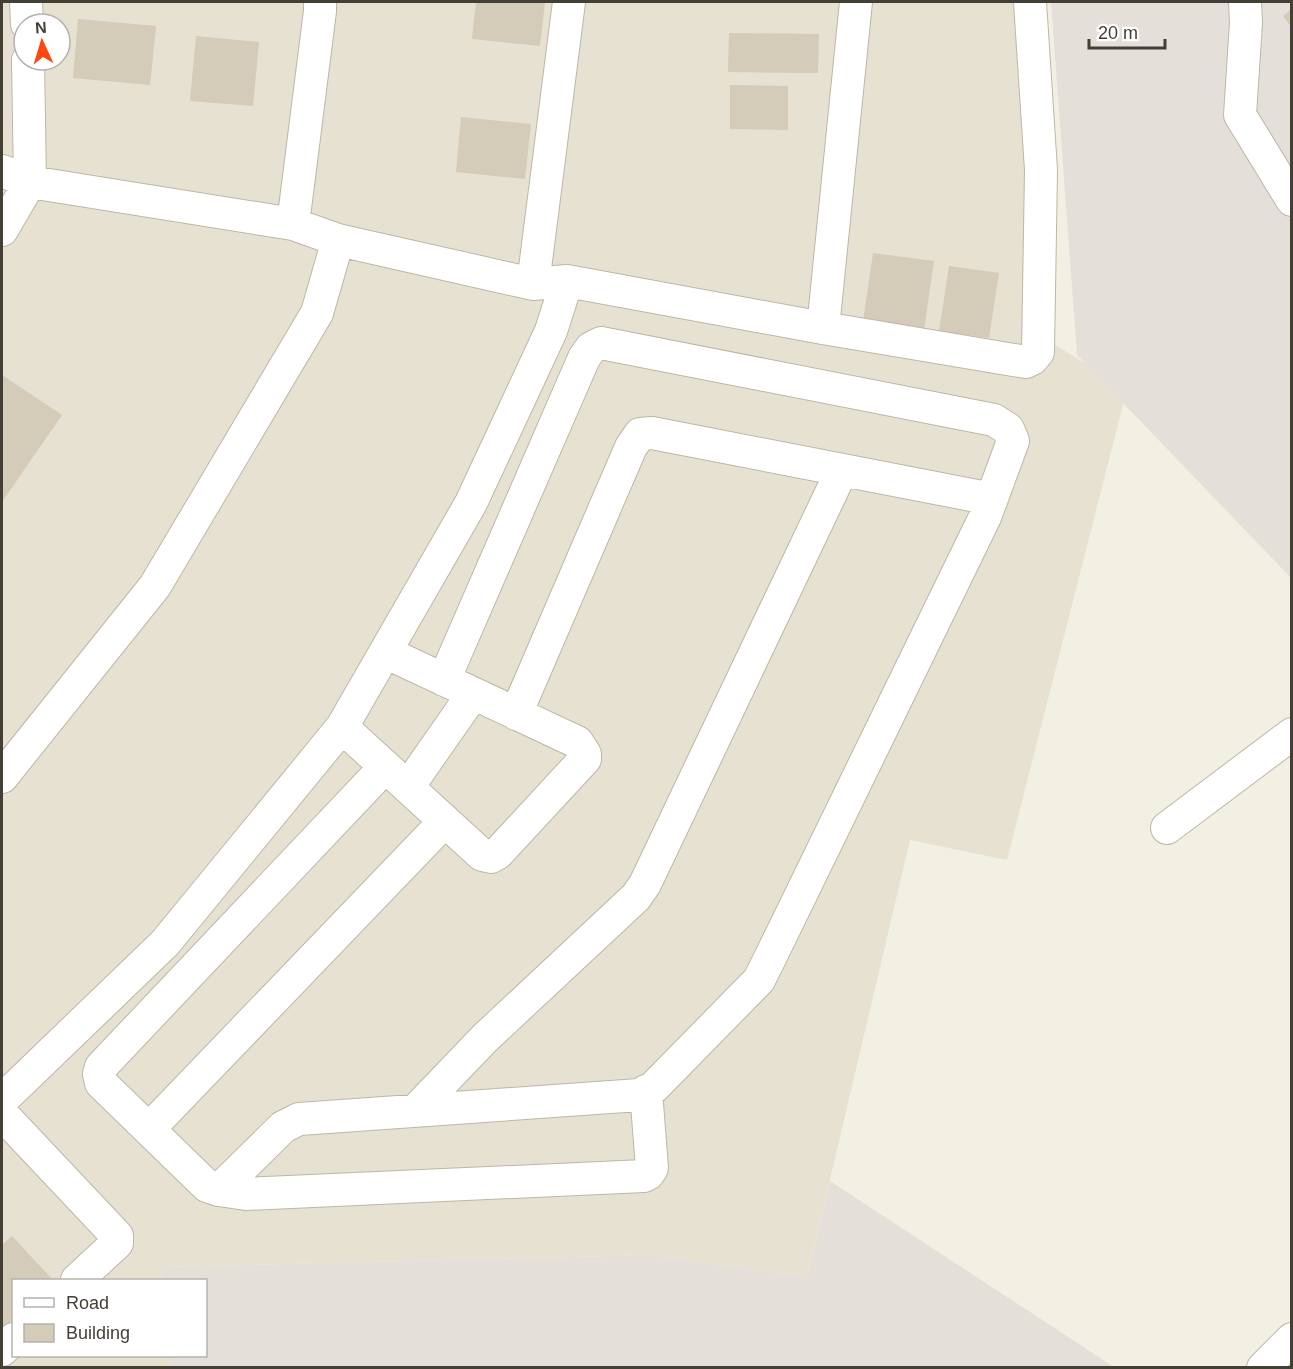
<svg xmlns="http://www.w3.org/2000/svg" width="1293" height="1369" font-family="Helvetica,sans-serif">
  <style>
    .residential { fill: #e6e1d1; fill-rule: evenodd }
    .industrial { fill: #e4e0d9 }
    .building { fill: #d4cbb9 }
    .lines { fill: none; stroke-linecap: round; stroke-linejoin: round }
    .minor-casing { stroke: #beb7a6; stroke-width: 34 }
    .minor { stroke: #fff; stroke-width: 32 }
  </style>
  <rect width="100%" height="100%" fill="#f2efe3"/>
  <!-- residential -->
  <path class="residential" d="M2,2H1038L1055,345L1127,389L1007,860L910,840L807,1277L651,1255L161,1267L162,1280H14V1356H170L172,1367L2,1368ZM24,24H60V60H24Z"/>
  <!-- industrial -->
  <path class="industrial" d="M1051,2H1291V578L1077,355Z
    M830,1181L1114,1367H172L170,1356H206V1280H162L161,1267L651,1255L807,1277Z"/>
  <!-- building -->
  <path class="building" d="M476,2H545L540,46L472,39Z
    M1292,9V28L1283,16Z
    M78,19L156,26L150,85L73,78Z
    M729,33L819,34L818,73L728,72Z
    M196,36L259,42L253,106L190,101Z
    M730,85L788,86V130L730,129Z
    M461,117L531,124L525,179L456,172Z
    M873,253L934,261L924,330L863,321Z
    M949,266L999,273L989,338L939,331Z
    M2,375L62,415L2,502Z
    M12,1236L53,1280H14V1322L2,1333V1245Z"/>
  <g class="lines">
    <defs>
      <path id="minor" d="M26,2L27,24
        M1245,2L1246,23L1240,115L1292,200
        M2,171L30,182L293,224L338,240L533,284L567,281L823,328L1026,362L1032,359L1038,352L1041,170L1030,2
        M293,224L320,11V2
        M2,230L30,182L28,60
        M533,284L569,2
        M823,328L856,2
        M516,714L631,447L640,434L652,433L992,499
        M342,727L482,855L491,857L498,853L585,759V754L577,742L385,652
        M385,767L101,1067L99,1074L101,1083L207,1186L219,1190L246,1194L644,1176L648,1174L652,1168L646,1091
        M2,777L155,586L317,313L338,240
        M408,787L473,694
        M1167,828L1292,734
        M2,1100L165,943L342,727L471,503L551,331L567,281
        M415,1111L485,1038L636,897L645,884L842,470
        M2,1114L117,1236V1243L77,1280
        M149,1129L445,821
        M219,1190L283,1127L299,1119L639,1095L654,1087L759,980L771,956L985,517L1013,441L1008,429L994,420L601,343L591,348L584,358L444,680
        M2,1350L14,1339
        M1263,1368L1292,1339"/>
    </defs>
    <!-- minor casing -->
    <use href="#minor" class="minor-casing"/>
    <!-- minor -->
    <use href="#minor" class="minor"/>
  </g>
  <!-- border -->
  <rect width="1293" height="1369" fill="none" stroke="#443f34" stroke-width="6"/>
  <!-- legend -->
  <rect x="12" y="1279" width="195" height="78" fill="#ffffff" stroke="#b4b2ae" stroke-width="1.5"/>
  <rect x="24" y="1298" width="30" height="9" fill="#ffffff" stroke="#b4b2ae" stroke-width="1.5"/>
  <text x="66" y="1309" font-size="18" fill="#443f34">Road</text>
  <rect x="24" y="1324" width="30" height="18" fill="#d4cbb9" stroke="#b4b2ae" stroke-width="1.5"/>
  <text x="66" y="1339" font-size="18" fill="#443f34">Building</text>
  <!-- north arrow -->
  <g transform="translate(42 42) rotate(356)"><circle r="28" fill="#ffffff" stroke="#b4b2ae" stroke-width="1.5"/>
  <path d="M0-4.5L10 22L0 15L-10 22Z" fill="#fe460e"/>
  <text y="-9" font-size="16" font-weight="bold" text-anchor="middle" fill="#443f34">N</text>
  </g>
  <!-- scale -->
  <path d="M1089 39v9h76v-9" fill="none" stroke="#443f34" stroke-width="3"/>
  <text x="1098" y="39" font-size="18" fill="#443f34" stroke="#ffffff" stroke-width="4.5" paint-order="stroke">20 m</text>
</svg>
